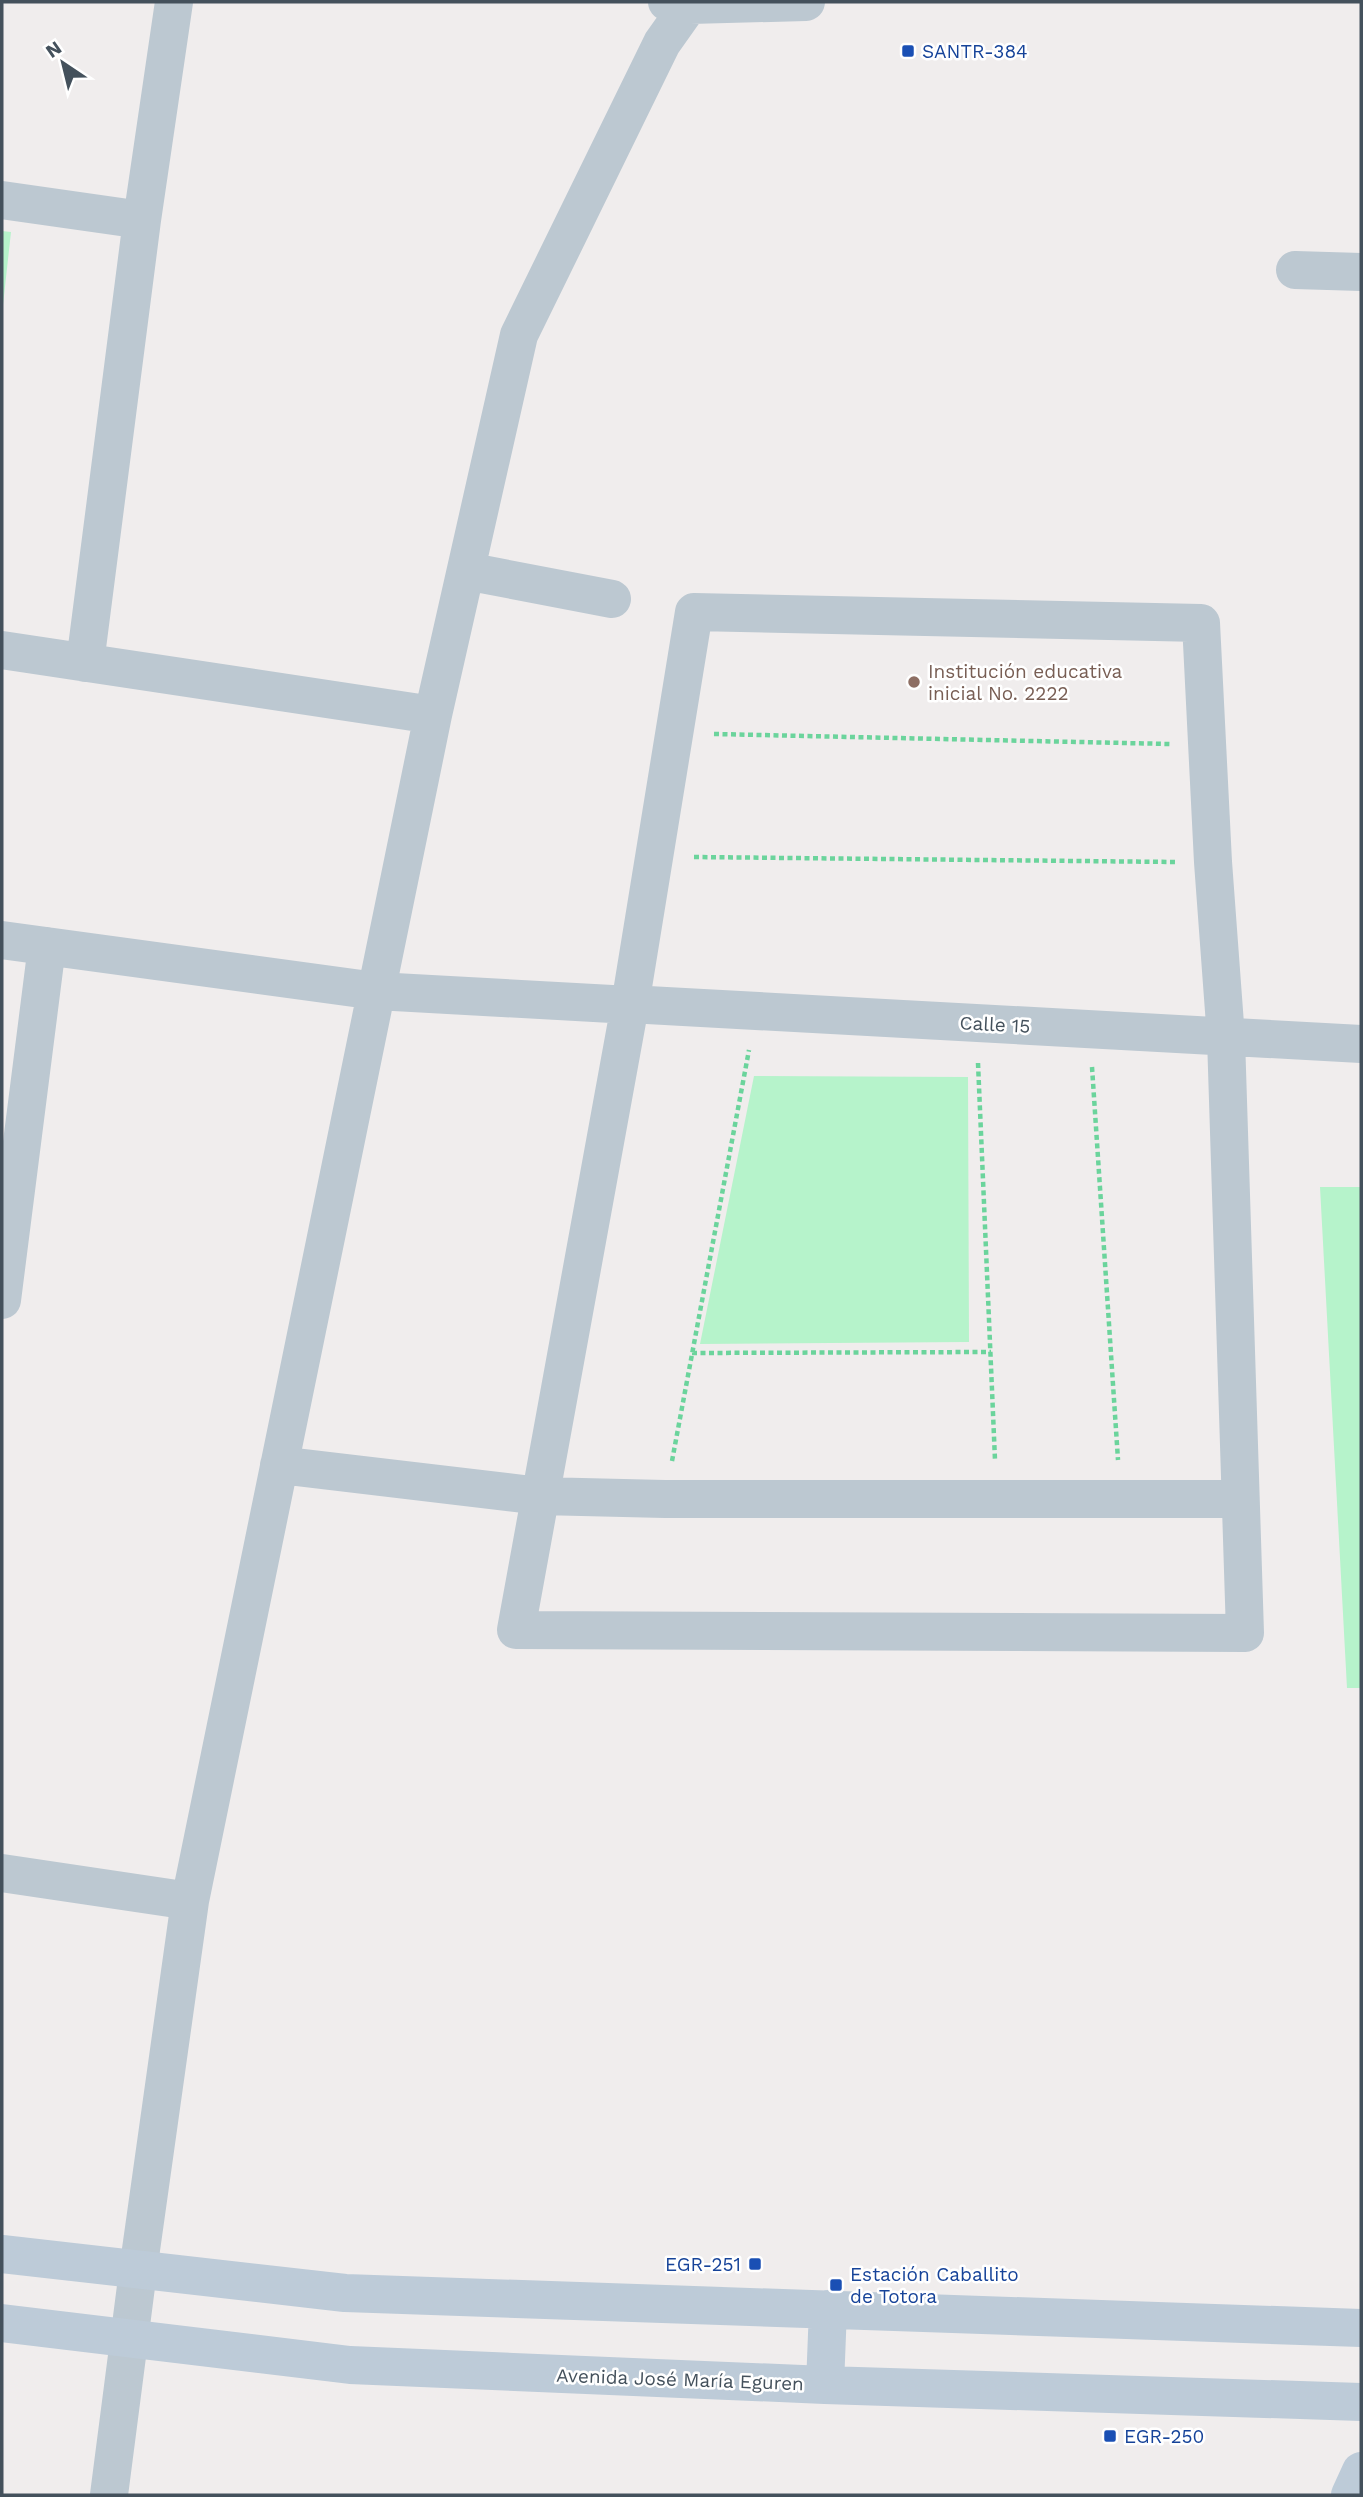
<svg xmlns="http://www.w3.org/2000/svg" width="1363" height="2497" font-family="'Work Sans',sans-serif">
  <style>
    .green { fill: #b6f3cb }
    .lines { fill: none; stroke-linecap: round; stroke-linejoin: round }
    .path { stroke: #6bd49c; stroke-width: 4.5; stroke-dasharray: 5 3.5; stroke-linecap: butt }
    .street { stroke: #bcc8d1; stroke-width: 38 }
    .secondary { stroke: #bdcbd8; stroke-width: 38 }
    .transit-dot { fill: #1a4fb4; stroke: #fff; stroke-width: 2.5 }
    .education-dot { fill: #8d6e63; stroke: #fff; stroke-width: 2.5 }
    .labels { text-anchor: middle; stroke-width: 5; stroke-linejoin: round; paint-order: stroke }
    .transit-label { font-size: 19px; fill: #164399; stroke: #fff; text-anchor: start }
    .education-label { font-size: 19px; fill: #785e54; stroke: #fff; text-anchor: start }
    .street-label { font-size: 19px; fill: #44515c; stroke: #fff }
  </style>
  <rect width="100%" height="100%" fill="#f0eded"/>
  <!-- green -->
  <path class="green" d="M2,231L11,232L2,314Z
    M754,1076L968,1077L969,1342L700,1344Z
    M1320,1187H1361V1688H1347Z"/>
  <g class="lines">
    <!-- path -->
    <path class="path" d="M714,734L1170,744
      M694,857L1175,862
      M978,1063L995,1460
      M1092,1067L1118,1460
      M692,1353L991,1352
      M672,1461L749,1050"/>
    <!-- street -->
    <path class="street" d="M667,2L690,5L806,2
      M2,200L142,220
      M1295,270L1361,272
      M466,571L612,599
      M694,612L1201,623L1213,862L1226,1038L1245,1633L516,1630L630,1005Z
      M2,650L433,715
      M85,663L142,220L174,2
      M2,940L376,991L630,1005
      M629,1004L1361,1044
      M2,1300L47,946
      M279,1465L540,1496L665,1499H1240
      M2,1873L190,1901
      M109,2495L138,2271L190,1901L433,715L519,335L662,43L691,2"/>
    <!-- secondary -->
    <path class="secondary" d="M2,2254L345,2293L1361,2328
      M2,2323L350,2365L825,2385L1361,2402
      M825,2385L828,2309
      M1350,2495L1361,2471"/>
  </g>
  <!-- markers -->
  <g class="transit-dot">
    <rect x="901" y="44" width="14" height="14" rx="3.5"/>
    <rect x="748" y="2257" width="14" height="14" rx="3.5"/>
    <rect x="829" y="2278" width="14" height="14" rx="3.5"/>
    <rect x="1103" y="2429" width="14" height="14" rx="3.5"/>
  </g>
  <circle class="education-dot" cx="914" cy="682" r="7"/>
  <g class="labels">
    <!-- transit labels -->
    <g class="transit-label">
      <text x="922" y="58">SANTR-384</text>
      <text x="741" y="2271" text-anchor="end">EGR-251</text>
      <text x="850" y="2281">Estación Caballito<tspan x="850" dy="22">de Totora</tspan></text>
      <text x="1124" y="2443">EGR-250</text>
    </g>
    <!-- education labels -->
    <g class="education-label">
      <text x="928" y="678">Institución educativa<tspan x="928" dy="22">inicial No. 2222</tspan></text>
    </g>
    <!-- street labels -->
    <g class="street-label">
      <text transform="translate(995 1024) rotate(3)" y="7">Calle 15</text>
      <text transform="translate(680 2379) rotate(2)" y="7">Avenida José María Eguren</text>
    </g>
  </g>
  <!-- border -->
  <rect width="1363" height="2497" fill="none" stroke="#44515c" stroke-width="7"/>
  <!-- north arrow -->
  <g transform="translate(63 63) rotate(325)" stroke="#ffffff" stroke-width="5" paint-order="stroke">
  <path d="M0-5L12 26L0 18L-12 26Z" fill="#44515c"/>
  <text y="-10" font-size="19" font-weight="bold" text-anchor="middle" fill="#44515c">N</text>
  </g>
</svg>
